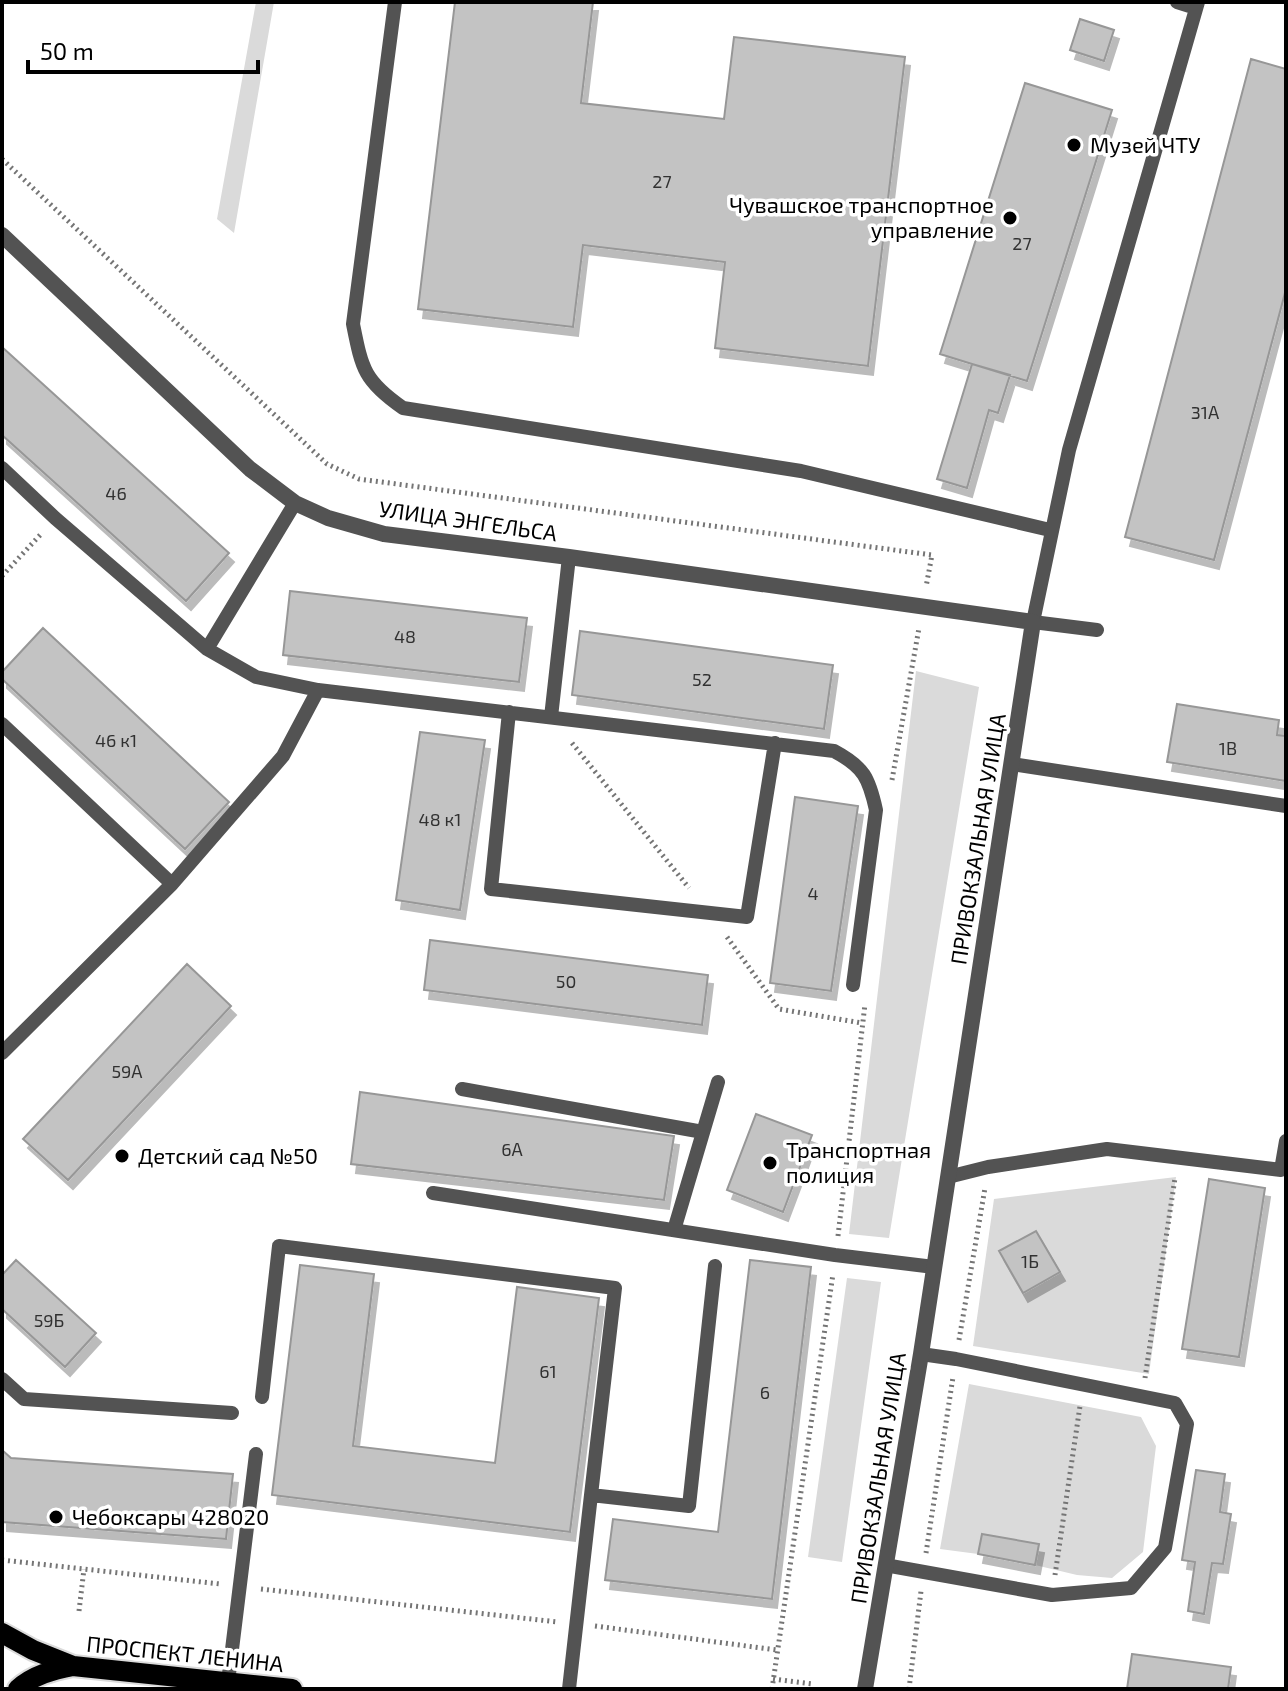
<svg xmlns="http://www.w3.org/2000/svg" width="1288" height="1691" font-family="'Exo 2',sans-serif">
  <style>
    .green { fill: #dadada }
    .building { fill: #c3c3c3; stroke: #979797; stroke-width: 2; filter: url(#shadow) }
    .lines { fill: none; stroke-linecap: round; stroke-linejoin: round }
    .primary-casing { stroke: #dbdbdb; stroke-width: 24 }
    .path { stroke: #757575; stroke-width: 5; stroke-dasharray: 2 4; stroke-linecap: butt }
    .service { stroke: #535353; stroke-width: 14 }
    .tertiary { stroke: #535353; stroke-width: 16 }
    .primary { stroke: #000; stroke-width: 20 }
    .poi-dot { fill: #000; stroke: #fff; stroke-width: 3 }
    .labels { text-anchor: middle; stroke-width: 7; stroke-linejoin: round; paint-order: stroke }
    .number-label { font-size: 18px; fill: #313131 }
    .poi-label { font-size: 22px; fill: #000; stroke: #fff; text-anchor: start }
    .street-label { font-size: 22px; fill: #000; stroke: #fff }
  </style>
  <defs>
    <filter id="shadow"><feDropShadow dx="5" dy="9" stdDeviation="0" flood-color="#0004"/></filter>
  </defs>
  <rect width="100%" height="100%" fill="#fff"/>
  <!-- green -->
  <path class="green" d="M256,2H274L234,233L217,219Z
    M916,671L979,687L889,1238L849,1234Z
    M1176,1177L1149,1374L973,1346L994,1199Z
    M847,1278L881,1282L842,1562L808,1557Z
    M969,1384L1141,1417L1156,1446L1143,1552L1112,1578L1077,1575L1035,1565L1039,1544L982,1534L978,1554L940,1549Z"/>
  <!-- building -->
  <path class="building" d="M455,2H593L581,103L724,119L734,37L905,57L868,366L715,348L725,262L583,245L573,327L418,309Z
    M1080,19L1114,30L1104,61L1070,50Z
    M1251,59L1286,69V289L1214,560L1125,537Z
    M1025,83L1112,110L1027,381L940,354Z
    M2,347L229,553L186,601L2,435Z
    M972,364L1010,375L998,413L989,410L967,488L937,479Z
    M290,591L527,618L519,682L283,655Z
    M43,628L229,802L185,849L2,679V672Z
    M580,631L833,665L824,729L572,695Z
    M1177,704L1279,720L1277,735L1286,736V781L1167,762Z
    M420,732L485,740L460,910L396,900Z
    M795,797L858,806L831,991L770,983Z
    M430,940L708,975L702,1025L424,990Z
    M187,964L231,1006L68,1180L23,1139Z
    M360,1092L674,1136L664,1200L351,1164Z
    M756,1114L812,1135L783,1212L727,1190Z
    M1209,1179L1265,1188L1239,1357L1182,1349Z
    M1036,1231L1060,1272L1023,1293L999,1251Z
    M16,1260L96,1333L65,1367L2,1309V1275Z
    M750,1260L811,1267L772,1599L605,1580L613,1519L718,1532Z
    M300,1265L374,1274L353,1446L495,1463L517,1287L599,1298L570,1532L272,1495Z
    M2,1450L11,1458L233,1474L226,1539L2,1522Z
    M1196,1470L1225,1474L1220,1512L1231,1514L1223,1564L1212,1563L1204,1614L1188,1611L1195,1562L1182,1560Z
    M982,1534L1039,1544L1035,1565L978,1554Z
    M1132,1654L1231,1667L1228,1689H1127Z"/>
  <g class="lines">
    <defs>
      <path id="primary" d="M2,1633L33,1650L73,1666L292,1689
        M18,1689C33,1675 53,1670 73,1666"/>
    </defs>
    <!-- primary casing -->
    <use href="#primary" class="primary-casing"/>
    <!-- path -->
    <path class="path" d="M2,159L327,464L359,479L932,555L926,587
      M2,576L41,534
      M572,743L689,888
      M892,780L919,628
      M727,937L779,1009L862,1023
      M838,1236L865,1004
      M959,1340L985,1188
      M1145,1378L1175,1178
      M926,1553L953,1377
      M2,1560L220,1584
      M1055,1575L1080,1406
      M261,1589L558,1622
      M79,1611L84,1569
      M595,1626L777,1650
      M773,1679L813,1684
      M772,1689L833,1274
      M909,1689L921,1591"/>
    <!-- service -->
    <path class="service" d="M395,2L353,324C362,369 364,381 403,408L801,471L1050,530
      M1177,2L1196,8
      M2,468L55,518L207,649L256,677L318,690L834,751C864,767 869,778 876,810L853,985
      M1097,630L1033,622L1069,450L1198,2
      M207,649L295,503
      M509,712L491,889L747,917L775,743
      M551,717L569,557
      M2,724L172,884
      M1012,764L1286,806
      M2,1053L172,884L283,756L318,690
      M462,1089L703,1132
      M948,1177L988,1167L1107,1149L1281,1170L1286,1141
      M433,1193L835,1255L934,1267
      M674,1230L718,1082
      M2,1379L24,1399L232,1413
      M262,1397L279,1246L615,1288L591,1495
      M885,1565L1052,1595L1131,1588L1165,1548L1187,1424L1175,1403L956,1359L921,1354
      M228,1682L256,1454
      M569,1689L591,1495L689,1506L715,1266"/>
    <!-- tertiary -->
    <path class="tertiary" d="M2,235L250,469L295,503L328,518L384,534L569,557L1033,622L921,1354L865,1689"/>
    <!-- primary -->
    <use href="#primary" class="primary"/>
  </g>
  <!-- markers -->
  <g class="poi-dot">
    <circle cx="1074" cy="145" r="8"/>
    <circle cx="1010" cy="218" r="8"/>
    <circle cx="122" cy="1156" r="8"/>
    <circle cx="770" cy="1163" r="8"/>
    <circle cx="56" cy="1517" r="8"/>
  </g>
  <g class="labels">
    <!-- number labels -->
    <g class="number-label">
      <text x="662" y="188">27</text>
      <text x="1022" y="250">27</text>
      <text x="1205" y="419">31А</text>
      <text x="116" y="500">46</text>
      <text x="405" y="643">48</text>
      <text x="702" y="686">52</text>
      <text x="116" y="747">46 к1</text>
      <text x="1228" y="755">1В</text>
      <text x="440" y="826">48 к1</text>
      <text x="813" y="900">4</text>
      <text x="566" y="988">50</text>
      <text x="127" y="1078">59А</text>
      <text x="512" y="1156">6А</text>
      <text x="1030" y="1268">1Б</text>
      <text x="49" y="1327">59Б</text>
      <text x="548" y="1378">61</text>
      <text x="765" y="1399">6</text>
    </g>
    <!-- poi labels -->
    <g class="poi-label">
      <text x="1090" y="153">Музей ЧТУ</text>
      <text x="994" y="213" text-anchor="end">Чувашское транспортное<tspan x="994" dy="25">управление</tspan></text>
      <text x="786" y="1158">Транспортная<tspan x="786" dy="25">полиция</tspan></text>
      <text x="138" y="1164">Детский сад №50</text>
      <text x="72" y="1525">Чебоксары 428020</text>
    </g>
    <!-- street labels -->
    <g class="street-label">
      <text transform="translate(468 521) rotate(8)" y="8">УЛИЦА ЭНГЕЛЬСА</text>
      <text transform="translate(978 839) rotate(-81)" y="8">ПРИВОКЗАЛЬНАЯ УЛИЦА</text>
      <text transform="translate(878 1478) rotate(-81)" y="8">ПРИВОКЗАЛЬНАЯ УЛИЦА</text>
      <text transform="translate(185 1654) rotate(6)" y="8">ПРОСПЕКТ ЛЕНИНА</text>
    </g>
  </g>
  <!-- border -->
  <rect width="1288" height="1691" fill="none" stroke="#000000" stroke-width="8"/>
  <!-- scale -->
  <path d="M28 60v12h230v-12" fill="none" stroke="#000000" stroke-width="4"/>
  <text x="40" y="60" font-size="24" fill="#000000" stroke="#ffffff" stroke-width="6" paint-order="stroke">50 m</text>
</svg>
